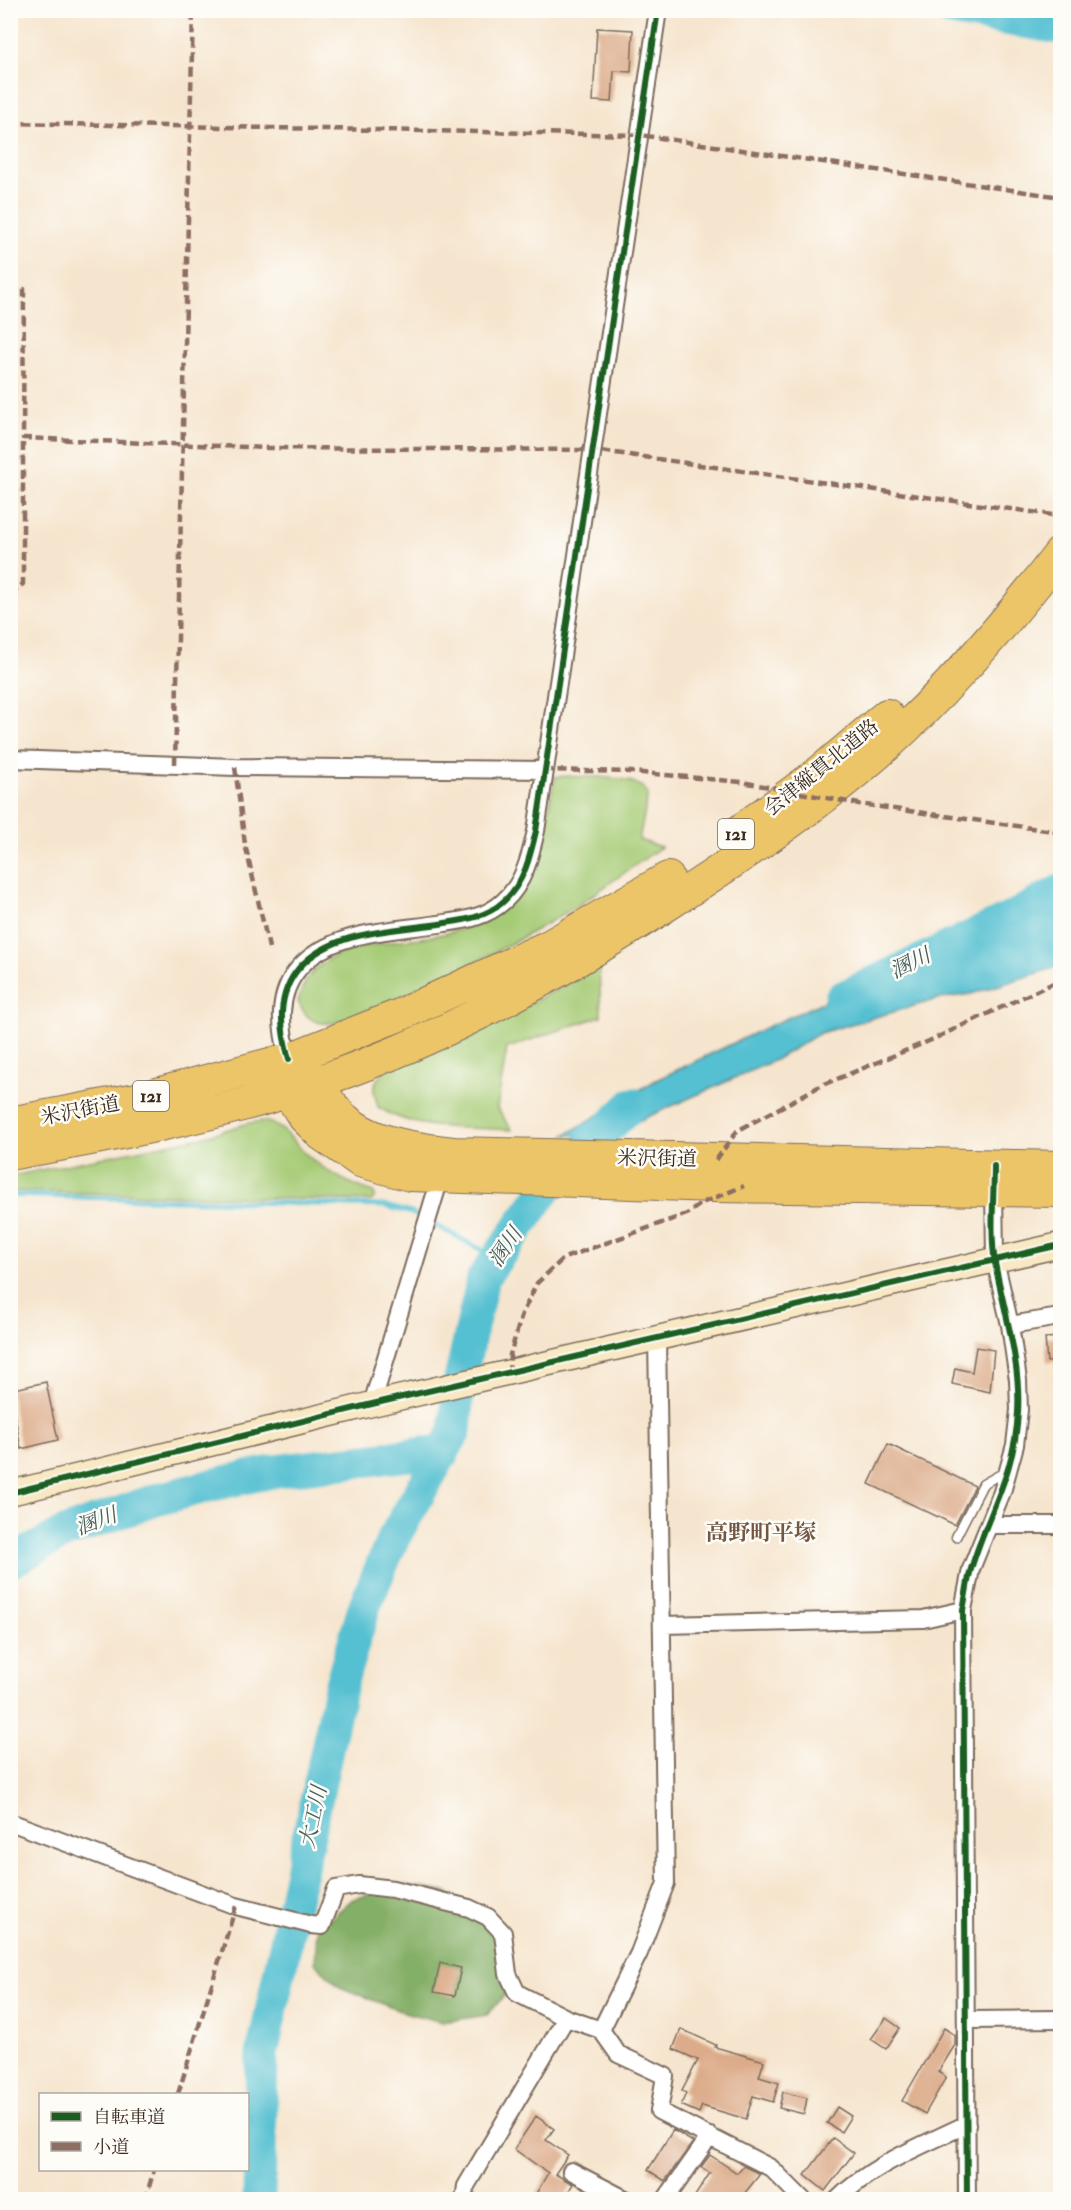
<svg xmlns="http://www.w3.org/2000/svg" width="1071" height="2210" font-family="'IM FELL Double Pica','Noto Serif JP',serif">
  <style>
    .green { fill: #a6cb75; stroke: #707a4a; stroke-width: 1.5 }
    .forest { fill: #84af66; stroke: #606c42; stroke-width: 1.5 }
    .water { fill: #55c0d1; stroke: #487578; stroke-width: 1.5 }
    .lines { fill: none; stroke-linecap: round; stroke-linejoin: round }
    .stream { stroke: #55c0d1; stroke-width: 5 }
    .river { stroke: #55c0d1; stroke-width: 33 }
    .building { fill: #dcab89 }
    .lane-casing { stroke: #7c6b5c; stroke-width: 11 }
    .street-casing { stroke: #7c6b5c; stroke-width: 20 }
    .secondary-casing { stroke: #7c6b5c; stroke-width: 27 }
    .highway-casing { stroke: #7c6b5c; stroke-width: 34 }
    .lane { stroke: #fff; stroke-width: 8 }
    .street { stroke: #fff; stroke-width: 16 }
    .secondary { stroke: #f8e8c3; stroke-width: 24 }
    .highway { stroke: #edc569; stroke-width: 32 }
    .quiet { stroke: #8d6e63; stroke-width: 4.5; stroke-dasharray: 9 4.5; stroke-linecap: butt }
    .cycleway-casing { stroke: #fdfcf7; stroke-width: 10 }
    .cycleway { stroke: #1b5e20; stroke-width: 6 }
    .labels { text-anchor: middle; stroke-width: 5; stroke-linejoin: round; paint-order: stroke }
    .shield { fill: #fdfcf7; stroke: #75695f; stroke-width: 1.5 }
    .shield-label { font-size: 18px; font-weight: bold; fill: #3b2a1e }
    .street-label { font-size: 20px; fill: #3b2a1e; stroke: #fdfcf7 }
    .water-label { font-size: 21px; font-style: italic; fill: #445e5d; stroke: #fdfcf7 }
    .quarter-label { font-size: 22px; font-weight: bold; fill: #735743; stroke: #fdfcf7 }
  </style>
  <rect width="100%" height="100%" fill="#fdfcf7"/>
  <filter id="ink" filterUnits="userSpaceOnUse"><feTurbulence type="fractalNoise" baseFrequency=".0167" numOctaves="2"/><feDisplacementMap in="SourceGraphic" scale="12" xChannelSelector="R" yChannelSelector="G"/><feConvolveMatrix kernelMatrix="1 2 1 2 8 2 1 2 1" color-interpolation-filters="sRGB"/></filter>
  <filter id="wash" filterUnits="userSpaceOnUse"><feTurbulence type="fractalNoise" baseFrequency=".008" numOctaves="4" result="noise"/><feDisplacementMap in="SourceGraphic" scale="24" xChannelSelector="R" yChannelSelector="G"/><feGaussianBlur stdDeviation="1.35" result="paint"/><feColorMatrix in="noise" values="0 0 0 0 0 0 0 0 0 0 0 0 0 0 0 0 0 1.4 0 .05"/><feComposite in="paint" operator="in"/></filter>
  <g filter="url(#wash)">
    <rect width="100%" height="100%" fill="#f6e5ce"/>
    <!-- green -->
    <path class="green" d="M568,776C588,778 640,773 648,795L639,840L661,847L577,906L518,940L440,980L338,1022C317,1026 307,1021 298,1002C312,930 414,949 466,927C479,922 510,904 520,894C539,876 549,804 555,777Z
      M599,967L601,1016L507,1048L497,1108L512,1130C466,1126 418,1133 378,1107L374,1091L376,1081L387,1066L476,1032Z
      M264,1121C286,1126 291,1141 307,1155C327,1173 349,1184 374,1192L375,1197L371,1201L11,1191V1176L202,1137L249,1123Z"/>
    <!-- forest -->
    <path class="forest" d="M406,1885L446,1892L484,1916L509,1953L505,1995L487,2015L442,2022L400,2011L340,1987L315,1963L317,1930L353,1899Z"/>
    <!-- water -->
    <path class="water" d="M1060,905V966L971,994L938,999L820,1033L775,1060L636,1122L613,1135H565L656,1080L763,1029L858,986L940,962Z"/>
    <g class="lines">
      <!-- stream -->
      <path class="stream" d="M10,1195L385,1206L412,1213L497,1258"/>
      <!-- river -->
      <path class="river" d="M950,10L1060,28
        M841,998L1015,916L1060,891
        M10,1562L64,1533L152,1501L216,1484L276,1471L425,1453L442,1455
        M259,2200L262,2054L341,1684L365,1605L392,1541L455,1431L458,1389L483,1278L551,1182L633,1104"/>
    </g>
    <g id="blocks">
      <!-- building -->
      <path class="building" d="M597,28L633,30L631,72L614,71L612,102L593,101Z
        M1060,1337V1361L1047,1362L1045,1338Z
        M976,1347L994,1350L990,1392L952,1384L955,1368L972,1372Z
        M46,1382L58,1440L21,1449L10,1390Z
        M888,1444L975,1486L955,1525L869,1484Z
        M440,1963L461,1968L455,1996L434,1992Z
        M886,2018L900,2028L886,2049L871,2039Z
        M944,2028L955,2035V2045L938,2072L946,2077L925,2114L902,2101Z
        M681,2029L716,2045L715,2047L764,2061L759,2077L779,2083L773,2102L753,2096L746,2119L702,2106L699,2113L681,2105L686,2093L682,2091L698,2060L673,2049Z
        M783,2092L807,2098L804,2114L779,2108Z
        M837,2107L851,2116L841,2132L827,2123Z
        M536,2116L554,2129L546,2140L568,2155L555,2174L573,2184L564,2199H533L548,2173L514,2149Z
        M673,2130L693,2142L665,2181L648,2170Z
        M833,2138L854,2153L825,2191L805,2175Z
        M710,2155L737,2173L743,2166L760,2174L740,2199H693L710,2173L701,2167Z"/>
    </g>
  </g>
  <g filter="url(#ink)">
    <use href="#blocks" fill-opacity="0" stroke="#7c6b5c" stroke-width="1.5"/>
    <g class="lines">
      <defs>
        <path id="lane" d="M956,1537L983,1484L1008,1470"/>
        <path id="street" d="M10,759L235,767L544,770
          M289,1059C280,1028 276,995 299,968C333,929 397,931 445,923C466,920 487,917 504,901C524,883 530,857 536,831L658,10
          M1010,1325L1060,1317
          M372,1404L441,1175
          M989,1525H1060
          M663,1625L923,1619L963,1610
          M10,1822L236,1906L311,1925L322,1926L336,1889L359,1885L393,1889L469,1908L488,1917L503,1933L508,1974L517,1993L566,2018L601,2030L618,2054L665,2076L659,2111L771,2168L803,2200
          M967,2020L1060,2019
          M601,2030L639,1953L666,1883L657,1338
          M571,2171L627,2200
          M464,2200L466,2186L566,2018
          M665,2200L710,2136
          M837,2200C872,2164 922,2146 967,2124
          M967,2200L963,1610L971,1569L1002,1492L1015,1445L1019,1410L1018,1380L1010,1325L995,1260L994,1185"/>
        <path id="secondary" d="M10,1493L372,1404L1060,1245"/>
        <path id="highway" d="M740,831L816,775L887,715
          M289,1069L292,1098L303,1116L321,1134L360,1161L410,1175L714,1186L1060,1191
          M302,1069C322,1083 318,1087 331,1104C359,1143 411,1148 454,1153L1060,1167
          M10,1123L142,1098L289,1059L402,1014L549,946L668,878
          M10,1154C108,1136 208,1118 302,1087C427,1047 542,984 653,914C724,868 796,822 862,767C934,707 1003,627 1060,553"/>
      </defs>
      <!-- lane casing -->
      <use href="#lane" class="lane-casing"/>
      <!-- street casing -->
      <use href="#street" class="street-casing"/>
      <!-- secondary casing -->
      <use href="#secondary" class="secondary-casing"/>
      <!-- highway casing -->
      <use href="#highway" class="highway-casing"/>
      <!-- lane -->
      <use href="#lane" class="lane"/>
      <!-- street -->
      <use href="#street" class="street"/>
      <!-- secondary -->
      <use href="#secondary" class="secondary"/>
      <!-- highway -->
      <use href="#highway" class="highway"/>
      <!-- quiet -->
      <path class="quiet" d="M10,123L640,135L1060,197
        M10,289H24L23,438L269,448L594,450L1060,516
        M10,594L23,584V438
        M175,764L193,10
        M235,767L245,844L270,952
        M544,770L632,772L742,782L859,804L1060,832
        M716,1160L737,1131L820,1086L929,1041L1060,980
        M509,1374L510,1355L522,1314L537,1283L564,1258L687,1214L702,1203L744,1186
        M178,2094L236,1906
        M145,2200L154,2170"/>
      <defs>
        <path id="cycleway" d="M289,1059C280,1028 276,995 299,968C333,929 397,931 445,923C466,920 487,917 504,901C524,883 530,857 536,831L658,10
          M10,1493L372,1404L1060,1245
          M967,2200L963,1610C966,1596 967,1582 971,1569C988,1512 1015,1475 1018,1412C1021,1361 1004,1312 995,1263C990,1232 994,1197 994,1166"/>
      </defs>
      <!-- cycleway casing -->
      <use href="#cycleway" class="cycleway-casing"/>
      <!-- cycleway -->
      <use href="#cycleway" class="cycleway"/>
    </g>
  </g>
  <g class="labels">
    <!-- shield labels -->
    <g class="shield">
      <rect x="718" y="819" width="36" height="30" rx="4.5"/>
      <rect x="133" y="1081" width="36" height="30" rx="4.5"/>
    </g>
    <g class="shield-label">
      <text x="736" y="840">121</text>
      <text x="151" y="1102">121</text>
    </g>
    <!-- street labels -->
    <g class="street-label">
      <text transform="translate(821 767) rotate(-39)" y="7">会津縦貫北道路</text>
      <text transform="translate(80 1110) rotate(-11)" y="7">米沢街道</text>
      <text transform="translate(657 1158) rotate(1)" y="7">米沢街道</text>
    </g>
    <!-- water labels -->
    <g class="water-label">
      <text transform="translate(910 963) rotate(-26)" y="7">溷川</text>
      <text transform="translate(505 1247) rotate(-55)" y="7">溷川</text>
      <text transform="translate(96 1521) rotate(-20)" y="7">溷川</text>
      <text transform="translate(313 1817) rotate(-78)" y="7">大工川</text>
    </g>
    <!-- quarter labels -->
    <g class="quarter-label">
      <text x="761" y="1540">高野町平塚</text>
    </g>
  </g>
  <!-- margin -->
  <rect width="1071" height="2210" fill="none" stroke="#fdfcf7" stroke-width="36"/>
  <!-- legend -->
  <rect x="39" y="2093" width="210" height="78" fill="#fdfcf7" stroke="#afa8a0" stroke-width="1.5"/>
  <rect x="51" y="2112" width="30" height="9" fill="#1b5e20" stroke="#afa8a0" stroke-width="1.5"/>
  <text x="93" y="2123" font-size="18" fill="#3b2a1e">自転車道</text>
  <rect x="51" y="2142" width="30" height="9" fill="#8d6e63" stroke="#afa8a0" stroke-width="1.5"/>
  <text x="93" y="2153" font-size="18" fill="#3b2a1e">小道</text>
</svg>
